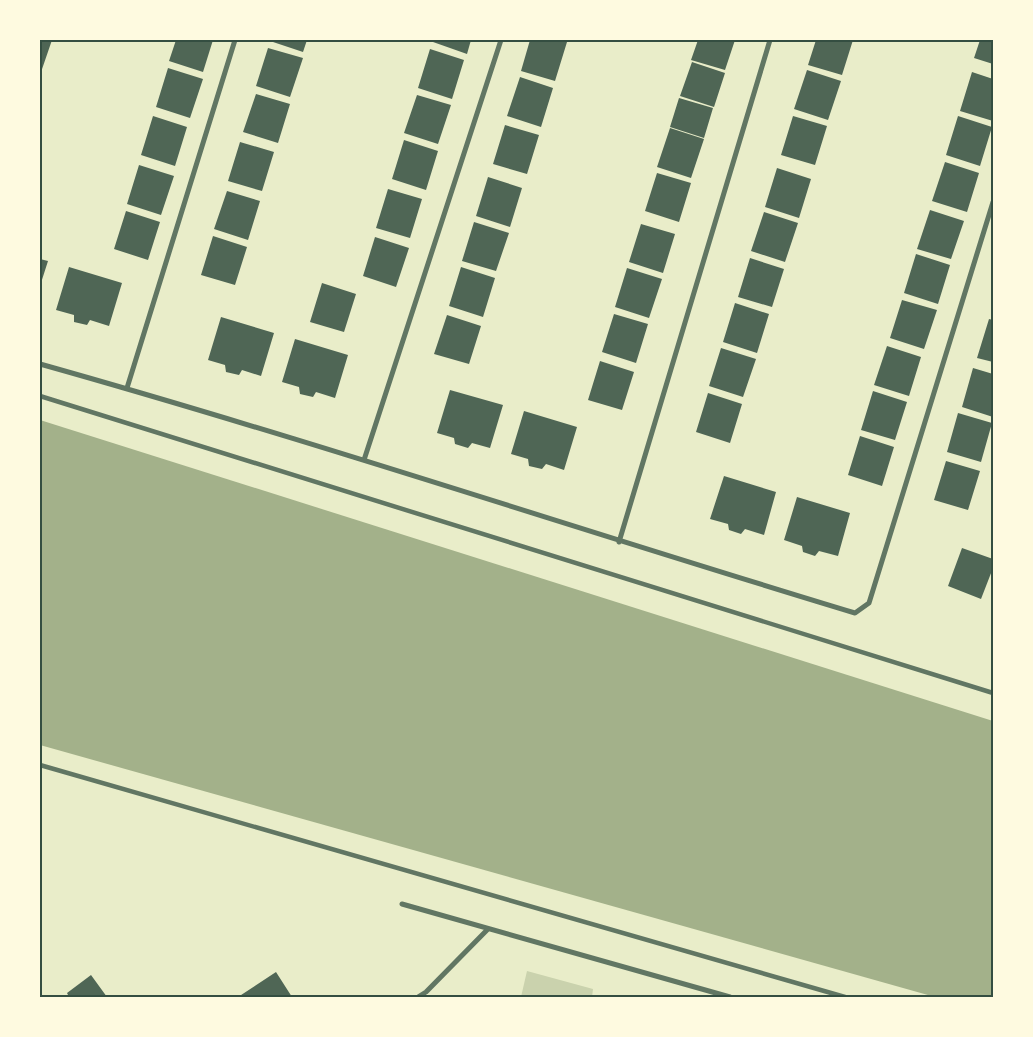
<svg xmlns="http://www.w3.org/2000/svg" width="1033" height="1037" font-family="Poppins,sans-serif">
  <style>
    .green { fill: #cad2ad }
    .water { fill: #a3b18a }
    .building { fill: #4f6655 }
    .lines { fill: none; stroke-linecap: round; stroke-linejoin: round }
    .pedestrian { stroke: #617663; stroke-width: 4.5 }
    .minor { stroke: #617663; stroke-width: 5 }
    .neatline { fill: none; stroke: #344e41; stroke-width: 2 }
  </style>
  <rect width="100%" height="100%" fill="#e9edc9"/>
  <!-- green -->
  <path class="green" d="M527,971L593,989L592,997H521Z"/>
  <!-- water -->
  <path class="water" d="M40,420L993,721V997H935L40,745Z"/>
  <!-- building -->
  <path class="building" d="M40,40H52L40,75Z
    M176,40H213L203,72L169,61Z
    M267,40H307L303,52Z
    M433,40H471L467,54L433,42Z
    M530,40H559L567,42L555,81L521,71Z
    M698,40H735L725,70L691,60Z
    M816,40H853L842,75L808,65Z
    M980,40H993V64L974,58Z
    M268,48L303,58L290,97L256,86Z
    M430,49L464,60L452,99L418,88Z
    M692,62L725,73L714,107L680,96Z
    M168,68L203,79L190,118L156,107Z
    M807,70L841,81L828,120L794,109Z
    M972,72L993,79V121L960,111Z
    M520,77L553,88L541,127L507,116Z
    M256,94L290,104L278,143L243,132Z
    M417,95L451,105L438,144L404,133Z
    M679,98L713,108L704,138L670,127Z
    M153,116L187,127L175,166L141,155Z
    M793,116L827,126L815,165L781,155Z
    M958,116L992,127L980,166L946,155Z
    M505,125L539,135L527,174L493,164Z
    M670,128L704,139L691,178L657,167Z
    M404,140L438,151L426,190L392,179Z
    M240,142L274,152L262,191L228,181Z
    M945,162L979,173L967,212L932,201Z
    M139,165L174,176L161,215L127,204Z
    M777,168L811,179L799,218L765,207Z
    M657,173L691,183L679,222L645,211Z
    M488,177L522,188L510,227L476,216Z
    M388,189L422,199L410,238L376,228Z
    M227,191L260,201L248,240L214,229Z
    M930,210L964,221L951,259L917,249Z
    M126,211L160,222L148,260L114,249Z
    M764,212L798,223L785,262L751,251Z
    M474,222L509,233L496,271L462,261Z
    M641,224L675,234L663,273L629,262Z
    M213,236L247,247L235,285L201,275Z
    M375,237L409,248L396,287L363,276Z
    M916,254L950,265L938,304L904,293Z
    M750,258L784,269L772,307L738,297Z
    M40,259L48,261L40,286Z
    M69,267L122,283L109,326L90,320L87,325L74,322V315L56,310Z
    M461,267L495,278L483,317L449,306Z
    M627,268L662,279L649,318L615,307Z
    M322,283L356,294L344,332L310,322Z
    M902,300L937,310L924,349L890,338Z
    M735,303L769,314L757,353L723,342Z
    M614,314L648,324L636,363L602,352Z
    M447,315L481,326L469,364L434,354Z
    M221,317L274,333L261,376L242,370L239,375L226,372L225,365L208,360Z
    M989,319L993,320V362L977,358Z
    M295,339L348,355L335,398L316,392L313,397L300,394L299,387L282,382Z
    M887,346L921,357L909,396L874,385Z
    M721,348L756,359L743,397L709,386Z
    M600,361L634,372L622,410L588,400Z
    M973,368L993,374V417L962,407Z
    M450,390L503,405L490,448L472,443L468,448L455,444L454,438L437,433Z
    M873,391L907,402L895,440L861,430Z
    M708,393L742,404L730,443L696,432Z
    M524,411L577,427L564,470L546,464L542,469L529,466L528,459L511,454Z
    M958,413L992,423L981,462L947,452Z
    M860,436L894,447L882,486L848,475Z
    M946,461L980,471L968,510L934,500Z
    M724,476L776,492L764,535L745,529L741,534L729,530L728,524L710,519Z
    M797,497L850,513L838,556L819,551L815,556L803,552L802,546L784,540Z
    M962,548L993,559V568L981,599L948,586Z
    M276,972L292,997H238Z
    M91,975L107,997H69L67,993Z"/>
  <g class="lines">
    <!-- pedestrian -->
    <path class="pedestrian" d="M40,396L993,693
      M40,765L845,997"/>
    <!-- minor -->
    <path class="minor" d="M40,364C314,441 583,531 855,613L869,603L993,202
      M127,388L235,40
      M364,460L501,40
      M619,542L770,40
      M402,904L730,997
      M418,997L426,992L488,929"/>
  </g>
  <!-- border -->
  <rect width="1033" height="1037" fill="none" stroke="#fefae0" stroke-width="82"/>
  <rect x="41" y="41" width="951" height="955" class="neatline"/>
</svg>
